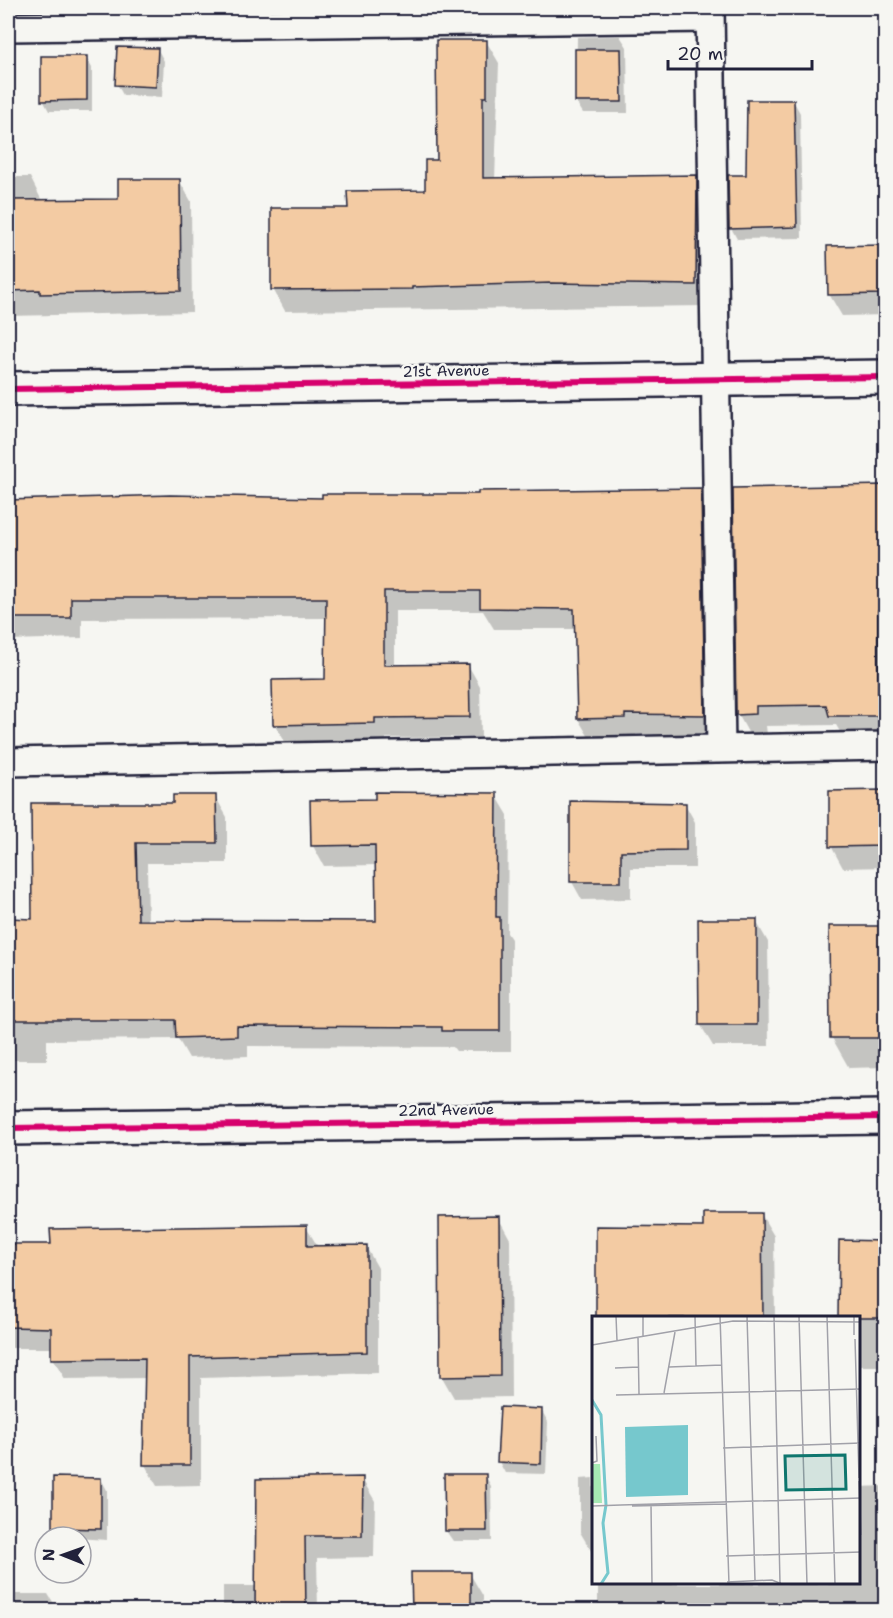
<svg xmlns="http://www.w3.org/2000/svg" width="893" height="1618" font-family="'Shantell Sans',sans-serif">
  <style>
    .shadow { fill: #0003 }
    .building { fill: #f3cba3; stroke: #22223b; stroke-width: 1.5 }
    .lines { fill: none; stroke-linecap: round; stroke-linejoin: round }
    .lane-casing { stroke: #22223b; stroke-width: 32 }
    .street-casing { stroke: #22223b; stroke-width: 38 }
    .lane { stroke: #f6f6f2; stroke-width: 27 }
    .street { stroke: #f6f6f2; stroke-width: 33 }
    .cycleway-casing { stroke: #f6f6f2; stroke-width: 10 }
    .cycleway { stroke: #d6006c; stroke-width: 6 }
    .labels { text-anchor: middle; stroke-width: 5; stroke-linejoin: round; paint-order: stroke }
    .street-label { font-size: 15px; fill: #22223b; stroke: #f6f6f2 }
    .inset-river { fill: none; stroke: #76c8cd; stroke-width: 3 }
    .inset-road { fill: none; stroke: #a1a1a9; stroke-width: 1.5 }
    .view { fill: #0f766e; fill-opacity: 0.15; stroke: #0f766e; stroke-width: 3 }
    .inset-edge { fill: none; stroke: #22223b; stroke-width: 3 }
  </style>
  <rect width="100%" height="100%" fill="#f6f6f2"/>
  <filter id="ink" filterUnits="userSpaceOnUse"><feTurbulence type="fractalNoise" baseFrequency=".0167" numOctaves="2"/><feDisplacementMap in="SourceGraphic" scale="12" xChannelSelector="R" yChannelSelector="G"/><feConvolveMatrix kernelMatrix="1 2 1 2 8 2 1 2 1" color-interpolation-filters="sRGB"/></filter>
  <g filter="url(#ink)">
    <!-- shadow -->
    <path class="shadow" d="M205,8H330V15L212,19Z
      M620,36L627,47L628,113H583L576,102L577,37Z
      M486,41L499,63L495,180L696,177L708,198L707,306L285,311L273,289L349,209L426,191Z
      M158,50L164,61L162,97L123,95L117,84Z
      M86,57L92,68V111H49L43,100Z
      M794,102L800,113L802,238L737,239L731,228L747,176Z
      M8,177H30L42,201L119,200L179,180L191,201L192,312L8,316Z
      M886,247V315L842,316L829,294V248Z
      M886,487V735H842L836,725L766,726L767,734H749L738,714L734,489Z
      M701,490L712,511L716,735L636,734V738L590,739L578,719L576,629H494L483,611H395V666L468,665L480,686L481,737L386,738V743L287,745L275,725L327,680V618L82,619V638L8,640V501L324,499Z
      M886,791V867L843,868L831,846L830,792Z
      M496,795L508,815L507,933L511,939V1051H456L453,1047L248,1046V1056L189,1058L178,1039L47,1040V1060H8V920H33L174,804L215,796L227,817V863H147L148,922H378L377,865L324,866L313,846Z
      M685,804L695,822V868H631V899L582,900L572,882Z
      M756,921L768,942L769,1046H713L700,1024Z
      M886,927V1067L849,1068L832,1038L830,928Z
      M761,1214L774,1236L775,1318H597L598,1227L705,1228Z
      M498,1217L510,1239L511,1397L454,1398L442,1377Z
      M306,1227L318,1247H366L378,1268V1373L201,1378V1485L157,1486L145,1465L146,1378L65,1379L53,1358V1348H8V1245H52Z
      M840,1242H886V1366H858V1318H840Z
      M542,1411L548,1422L546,1474L505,1473L499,1462Z
      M485,1475L491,1486L492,1541H453L446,1531Z
      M593,1478V1554L580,1532V1479Z
      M101,1479L107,1490V1540L60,1537L55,1528Z
      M362,1479L375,1501L374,1557L317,1558L318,1610H76L223,1609V1586H257L258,1481Z
      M886,1486V1610H598V1584H858V1487Z
      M470,1574L483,1596V1610H413Z
      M8,1594H48L58,1610H8Z"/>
    <!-- building -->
    <path class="building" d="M436,40H487V97H483V178L697,175L696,285L551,283L412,287V289L271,290V208H348L347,191L425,190V160H437Z
      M117,47L158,48L156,87L115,85Z
      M575,49H621L622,102H575Z
      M41,56H87V100L41,101Z
      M747,100H794L797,227L729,229L728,175H746Z
      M118,179H180L181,291L40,294V290L8,291V200L118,199Z
      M885,245V294L828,295L827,246Z
      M885,485V610H878V716H829L826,705L756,706V714L736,715L733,488Z
      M701,488L705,715L625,714V718L577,719L574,609L480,608V591H384V665L469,664L470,717L375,718V723L273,725L272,680L325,679L326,598H71V618H10L9,500L170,495L322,498V494H478V491Z
      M885,790V846L829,847V791Z
      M375,792L497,793L496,917H500V1031H442V1027L237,1026V1036L176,1038L175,1020H8V918L32,919L31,803H173V795H216L217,843H136L138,920L376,921L375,845L311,846L310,800L375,799Z
      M570,801L686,803V850L621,851V882H570Z
      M698,919H757V1025H699Z
      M829,926H885V1038H830Z
      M703,1213H762L763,1318H596V1226L703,1227Z
      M499,1216L500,1376L440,1377L439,1217Z
      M307,1225V1246L367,1245V1352L190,1357V1465H143L145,1358L51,1359V1328L8,1327V1244H51L50,1229Z
      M839,1240L885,1241V1318H838Z
      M500,1407L542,1409L541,1464L497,1462Z
      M444,1474H486L487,1531H445Z
      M53,1477L101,1478V1529L53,1528Z
      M363,1477L362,1536H305L306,1611H255L256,1479Z
      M411,1572H471V1611H412Z"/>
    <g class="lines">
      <defs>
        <path id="lane" d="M710,8L721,749
          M8,27L710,18
          M8,762L886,746"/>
        <path id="street" d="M8,389L886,377
          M8,1128L886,1117"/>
      </defs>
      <!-- lane casing -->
      <use href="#lane" class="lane-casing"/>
      <!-- street casing -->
      <use href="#street" class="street-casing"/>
      <!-- lane -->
      <use href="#lane" class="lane"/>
      <!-- street -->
      <use href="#street" class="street"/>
      <defs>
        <path id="cycleway" d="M8,389L886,377
          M8,1128L886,1117"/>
      </defs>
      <!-- cycleway casing -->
      <use href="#cycleway" class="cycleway-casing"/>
      <!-- cycleway -->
      <use href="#cycleway" class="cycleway"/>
    </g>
  </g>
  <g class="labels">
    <!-- street labels -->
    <g class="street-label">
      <text transform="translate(446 371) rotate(-1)" y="5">21st Avenue</text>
      <text transform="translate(446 1110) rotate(-1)" y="5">22nd Avenue</text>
    </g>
  </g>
  <!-- overview -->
  <g transform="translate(592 1316)">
    <rect width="268" height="268" fill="#f6f6f2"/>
    <path d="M0,148H8L10,187H0Z" fill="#a6e9b4"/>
    <path d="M96,109V179L34,181L33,111Z" fill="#76c8cd"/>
    <path class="inset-river" d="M0,84L9,99L14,189L11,207L16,257L9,268"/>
    <path class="inset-road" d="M24,0L25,25M51,0V20M103,0L104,50M128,0L137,268M155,0L163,264M182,0L188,267M207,0L215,268M235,0L243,268M262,0V19M46,21L47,78M263,23L267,162M0,29L141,5L269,6M77,51L130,49M23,52L47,51M72,77L83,16M24,79L269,73M131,132L269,127M0,147L5,145L4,120M267,165L269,219M59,188L60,268M29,189L269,182M0,190L29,189M40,190L134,188M134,240L269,236M135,266L180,264L190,268"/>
    <path class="view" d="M253,139L254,173L194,174L193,140Z"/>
    <rect width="268" height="268" class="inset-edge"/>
  </g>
  <!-- margin -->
  <rect width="893" height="1618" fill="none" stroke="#f6f6f2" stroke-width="30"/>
  <rect x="15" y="15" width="863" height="1588" fill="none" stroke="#22223b" stroke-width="2" filter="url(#ink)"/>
  <!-- north arrow -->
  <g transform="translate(63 1555) rotate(271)"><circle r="28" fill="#f6f6f2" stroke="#a1a1a9" stroke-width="1.5"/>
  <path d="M0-4.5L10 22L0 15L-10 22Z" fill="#22223b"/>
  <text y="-9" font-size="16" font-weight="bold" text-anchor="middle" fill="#22223b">N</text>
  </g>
  <!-- scale -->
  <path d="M668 60v9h144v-9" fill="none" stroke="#22223b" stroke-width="3"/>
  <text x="677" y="60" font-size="18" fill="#22223b" stroke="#f6f6f2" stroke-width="4.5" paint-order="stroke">20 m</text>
</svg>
